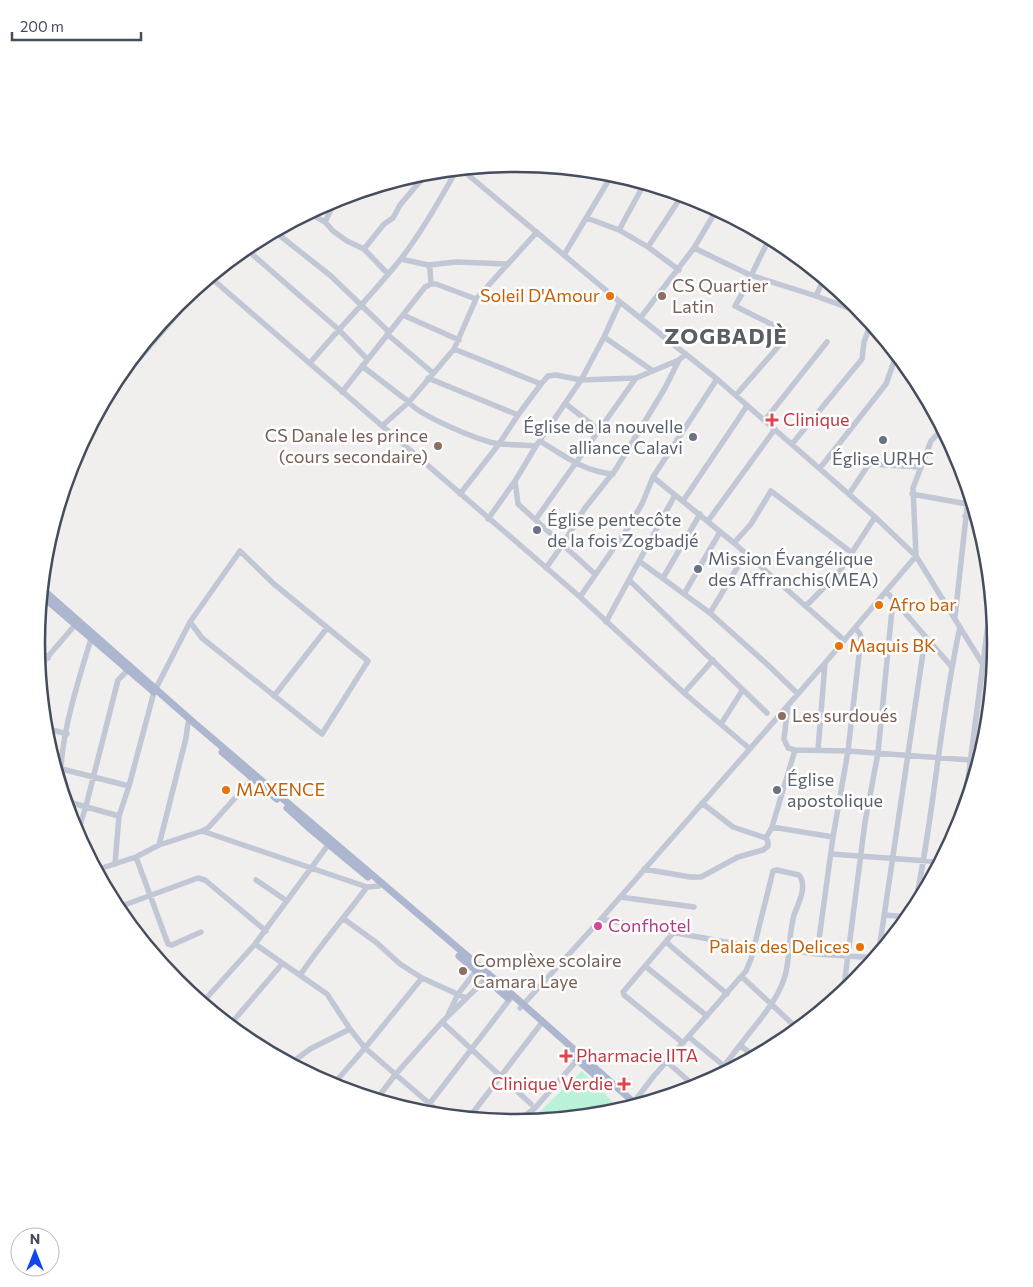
<svg xmlns="http://www.w3.org/2000/svg" width="1033" height="1287" font-family="Commissioner,sans-serif">
  <style>
    .education { fill: #e2e0e0 }
    .green { fill: #b9f1d9 }
    .lines { fill: none; stroke-linecap: round; stroke-linejoin: round }
    .minor { stroke: #c1c7d4; stroke-width: 5.5 }
    .major { stroke: #acb7cf; stroke-width: 7 }
    .food-dot { fill: #e8710a; stroke: #fff; stroke-width: 2 }
    .education-dot { fill: #8d6e63; stroke: #fff; stroke-width: 2 }
    .health-dot { fill: #e0444e; stroke: #fff; stroke-width: 2 }
    .worship-dot { fill: #6b7280; stroke: #fff; stroke-width: 2 }
    .hotel-dot { fill: #d1479c; stroke: #fff; stroke-width: 2 }
    .labels { text-anchor: middle; stroke-width: 5; stroke-linejoin: round; paint-order: stroke }
    .education-label { font-size: 18px; fill: #785e54; stroke: #fff; text-anchor: start }
    .food-label { font-size: 18px; fill: #c56008; stroke: #fff; text-anchor: start }
    .health-label { font-size: 18px; fill: #be3a42; stroke: #fff; text-anchor: start }
    .worship-label { font-size: 18px; fill: #5b616d; stroke: #fff; text-anchor: start }
    .hotel-label { font-size: 18px; fill: #b23c85; stroke: #fff; text-anchor: start }
    .district-label { font-size: 22px; font-weight: bold; letter-spacing: 1px; fill: #5a5d63; stroke: #fff }
    .rim { fill: none; stroke: #454d5d; stroke-width: 2.5 }
  </style>
  <rect width="100%" height="100%" fill="#f1eeee"/>
  <!-- education -->
  <path class="education" d="M992,597L997,644L987,737L964,814Z"/>
  <!-- green -->
  <path class="green" d="M582,1071L622,1111L610,1115L529,1122Z"/>
  <g class="lines">
    <!-- minor -->
    <path class="minor" d="M461,169L620,302L717,379L875,517L916,556L982,663
      M658,187L716,210
      M309,213L325,222L333,231L347,241L364,249L388,274
      M587,218L619,230L648,247L679,270
      M325,222L336,199
      M619,230L643,186L647,184
      M274,231L331,276L389,332
      M648,247L681,197
      M245,248L338,329L367,359
      M694,248L750,275L816,296L865,314
      M364,249L384,224L393,218L400,205L422,179L432,172
      M564,255L613,173
      M401,259L428,265L456,262L508,264
      M428,265L430,269L431,284
      M210,277L580,597L684,693L750,749
      M816,296L824,278
      M845,307L849,298
      M403,315L459,340
      M641,317L694,248L717,209
      M387,334L433,373
      M604,337L653,371
      M454,349L541,384
      M310,363C339,328 372,295 400,260C422,232 440,200 457,169
      M362,366L409,402C418,415 483,443 501,444C512,445 524,445 536,446
      M428,378L518,415
      M342,392L425,287L431,284H436L476,299
      M736,395L785,339L783,330L735,306L742,294L770,237
      M107,396L210,276
      M566,404L599,430
      M765,420L827,342
      M383,425L409,402L454,349L476,299L537,232
      M540,441C564,456 585,472 613,474
      M792,444L862,359L864,342L871,323
      M820,468L886,384L897,353
      M653,477L734,543L844,640
      M515,481L518,504L595,574
      M460,494L499,444L518,415L541,384L548,376L556,375L581,380L636,378L679,360L686,354
      M849,494L869,464L920,467
      M912,494L967,504
      M683,501L747,406
      M965,516L978,517
      M488,519L515,481L536,446L581,380L604,337L620,302
      M536,519L636,378
      M708,521L775,429
      M734,543L751,524L771,491L852,553
      M639,561L710,613L769,666L797,693
      M546,568L563,544L585,508L616,469L665,388L679,360
      M663,578L700,514
      M629,580L767,713
      M886,591L951,666
      M684,594L720,532
      M580,597L627,529L642,504L653,477L717,379
      M806,606L840,571L875,517
      M710,613L746,553
      M955,617L969,489
      M606,622L675,495
      M37,648L48,658
      M39,667L75,625L78,623
      M684,693L713,660
      M274,696L327,628
      M788,705L784,739L788,748L795,750L848,751L970,760
      M721,724L742,691
      M45,728L67,734
      M795,750L772,827L833,837
      M818,750L825,663
      M54,767L129,786
      M61,768C63,728 79,678 91,639L94,635
      M65,801L119,816
      M702,803L733,827L766,838
      M963,818L992,593
      M202,831L367,887
      M77,835L86,806L118,680L130,668
      M159,845L186,738L188,723L191,720
      M831,854L942,862
      M136,857L168,944L172,945L201,932
      M115,864L119,816L129,786L154,692L190,622L240,551L274,584L368,661L322,734L202,638L190,622
      M644,869L690,877H701L738,857L763,850L768,846V842L766,838L772,827
      M96,870L136,857L159,845L202,831L208,828L255,776
      M256,880L287,901
      M620,897L694,907
      M116,908L198,878L205,880L266,931
      M913,914C934,820 939,722 960,627
      M884,915L910,917
      M344,919L377,943L400,964L422,978L466,998
      M601,919L736,944
      M674,932L623,992L624,995L683,1043
      M666,942L727,994
      M255,944L327,994L350,1029L365,1048L445,1117
      M754,950H788L817,954L877,958
      M817,954L833,837L848,751L861,638L860,634L855,628
      M878,957L924,646L927,639
      M645,966L707,1016
      M301,974C321,944 345,917 367,887L379,886L382,882
      M742,977L799,1030
      M843,994L865,822L878,753L893,599
      M202,1003L255,944L331,841
      M520,1008L601,919L825,663L916,556L913,488L931,441L943,428
      M448,1015L458,994L476,971
      M442,1022L531,1104
      M229,1026L282,964
      M689,1037L724,1066
      M740,1045L756,1058
      M667,1062L697,1088
      M290,1064L310,1049L350,1029
      M331,1087L365,1048L422,978
      M381,1095L391,1105
      M376,1100L395,1075L442,1022L489,976
      M634,1102L653,1077L746,971L751,959L773,871L777,870L799,875C808,886 798,904 794,915C789,933 790,953 786,972C780,998 760,1019 744,1040C733,1054 723,1068 711,1082
      M430,1103L510,999
      M468,1119L540,1025
      M514,1124L535,1108L579,1058"/>
    <!-- major -->
    <path class="major" d="M42,589L193,722L499,983L638,1106
      M41,595L154,692
      M222,752L277,799
      M287,808L309,828L368,877
      M459,956L508,998
      M572,1055L607,1086"/>
  </g>
  <!-- markers -->
  <g class="food-dot">
    <circle cx="610" cy="296" r="5"/>
    <circle cx="879" cy="605" r="5"/>
    <circle cx="839" cy="646" r="5"/>
    <circle cx="226" cy="790" r="5"/>
    <circle cx="860" cy="947" r="5"/>
  </g>
  <g class="education-dot">
    <circle cx="662" cy="296" r="5"/>
    <circle cx="438" cy="446" r="5"/>
    <circle cx="782" cy="716" r="5"/>
    <circle cx="463" cy="971" r="5"/>
  </g>
  <g class="health-dot">
    <path d="M769.5 412.5h5v5h5v5h-5v5h-5v-5h-5v-5h5z"/>
    <path d="M563.5 1048.5h5v5h5v5h-5v5h-5v-5h-5v-5h5z"/>
    <path d="M621.5 1076.5h5v5h5v5h-5v5h-5v-5h-5v-5h5z"/>
  </g>
  <g class="worship-dot">
    <circle cx="693" cy="437" r="5"/>
    <circle cx="883" cy="440" r="5"/>
    <circle cx="537" cy="530" r="5"/>
    <circle cx="698" cy="569" r="5"/>
    <circle cx="777" cy="790" r="5"/>
  </g>
  <circle class="hotel-dot" cx="598" cy="926" r="5"/>
  <g class="labels">
    <!-- education labels -->
    <g class="education-label">
      <text x="672" y="292">CS Quartier<tspan x="672" dy="21">Latin</tspan></text>
      <text x="428" y="442" text-anchor="end">CS Danale les prince<tspan x="428" dy="21">(cours secondaire)</tspan></text>
      <text x="792" y="722">Les surdoués</text>
      <text x="473" y="967">Complèxe scolaire<tspan x="473" dy="21">Camara Laye</tspan></text>
    </g>
    <!-- food labels -->
    <g class="food-label">
      <text x="600" y="302" text-anchor="end">Soleil D'Amour</text>
      <text x="889" y="611">Afro bar</text>
      <text x="849" y="652">Maquis BK</text>
      <text x="236" y="796">MAXENCE</text>
      <text x="850" y="953" text-anchor="end">Palais des Delices</text>
    </g>
    <!-- health labels -->
    <g class="health-label">
      <text x="783" y="426">Clinique</text>
      <text x="576" y="1062">Pharmacie IITA</text>
      <text x="613" y="1090" text-anchor="end">Clinique Verdie</text>
    </g>
    <!-- worship labels -->
    <g class="worship-label">
      <text x="683" y="433" text-anchor="end">Église de la nouvelle<tspan x="683" dy="21">alliance Calavi</tspan></text>
      <text x="883" y="465" text-anchor="middle">Église URHC</text>
      <text x="547" y="526">Église pentecôte<tspan x="547" dy="21">de la fois Zogbadjé</tspan></text>
      <text x="708" y="565">Mission Évangélique<tspan x="708" dy="21">des Affranchis(MEA)</tspan></text>
      <text x="787" y="786">Église<tspan x="787" dy="21">apostolique</tspan></text>
    </g>
    <!-- hotel labels -->
    <g class="hotel-label">
      <text x="608" y="932">Confhotel</text>
    </g>
    <!-- district labels -->
    <g class="district-label">
      <text x="726" y="344">ZOGBADJÈ</text>
    </g>
  </g>
  <!-- crop -->
  <path d="M0 0H1033V1287H0ZM45 643a471 471 0 1 1 942 0a471 471 0 1 1-942 0Z" fill="#fff" fill-rule="evenodd"/>
  <path class="rim" d="M45 643a471 471 0 1 1 942 0a471 471 0 1 1-942 0Z"/>
  <!-- north arrow -->
  <g transform="translate(35 1252)"><circle r="24" fill="#ffffff" stroke="#b5b8be"/>
  <path d="M0-4L9 19L0 12L-9 19Z" fill="#0f48ea"/>
  <text y="-8" font-size="14" font-weight="bold" text-anchor="middle" fill="#454d5d">N</text>
  </g>
  <!-- scale -->
  <path d="M12 32v8h129v-8" fill="none" stroke="#454d5d" stroke-width="2.5"/>
  <text x="20" y="32" font-size="15" fill="#454d5d" stroke="#ffffff" stroke-width="4" paint-order="stroke">200 m</text>
</svg>
